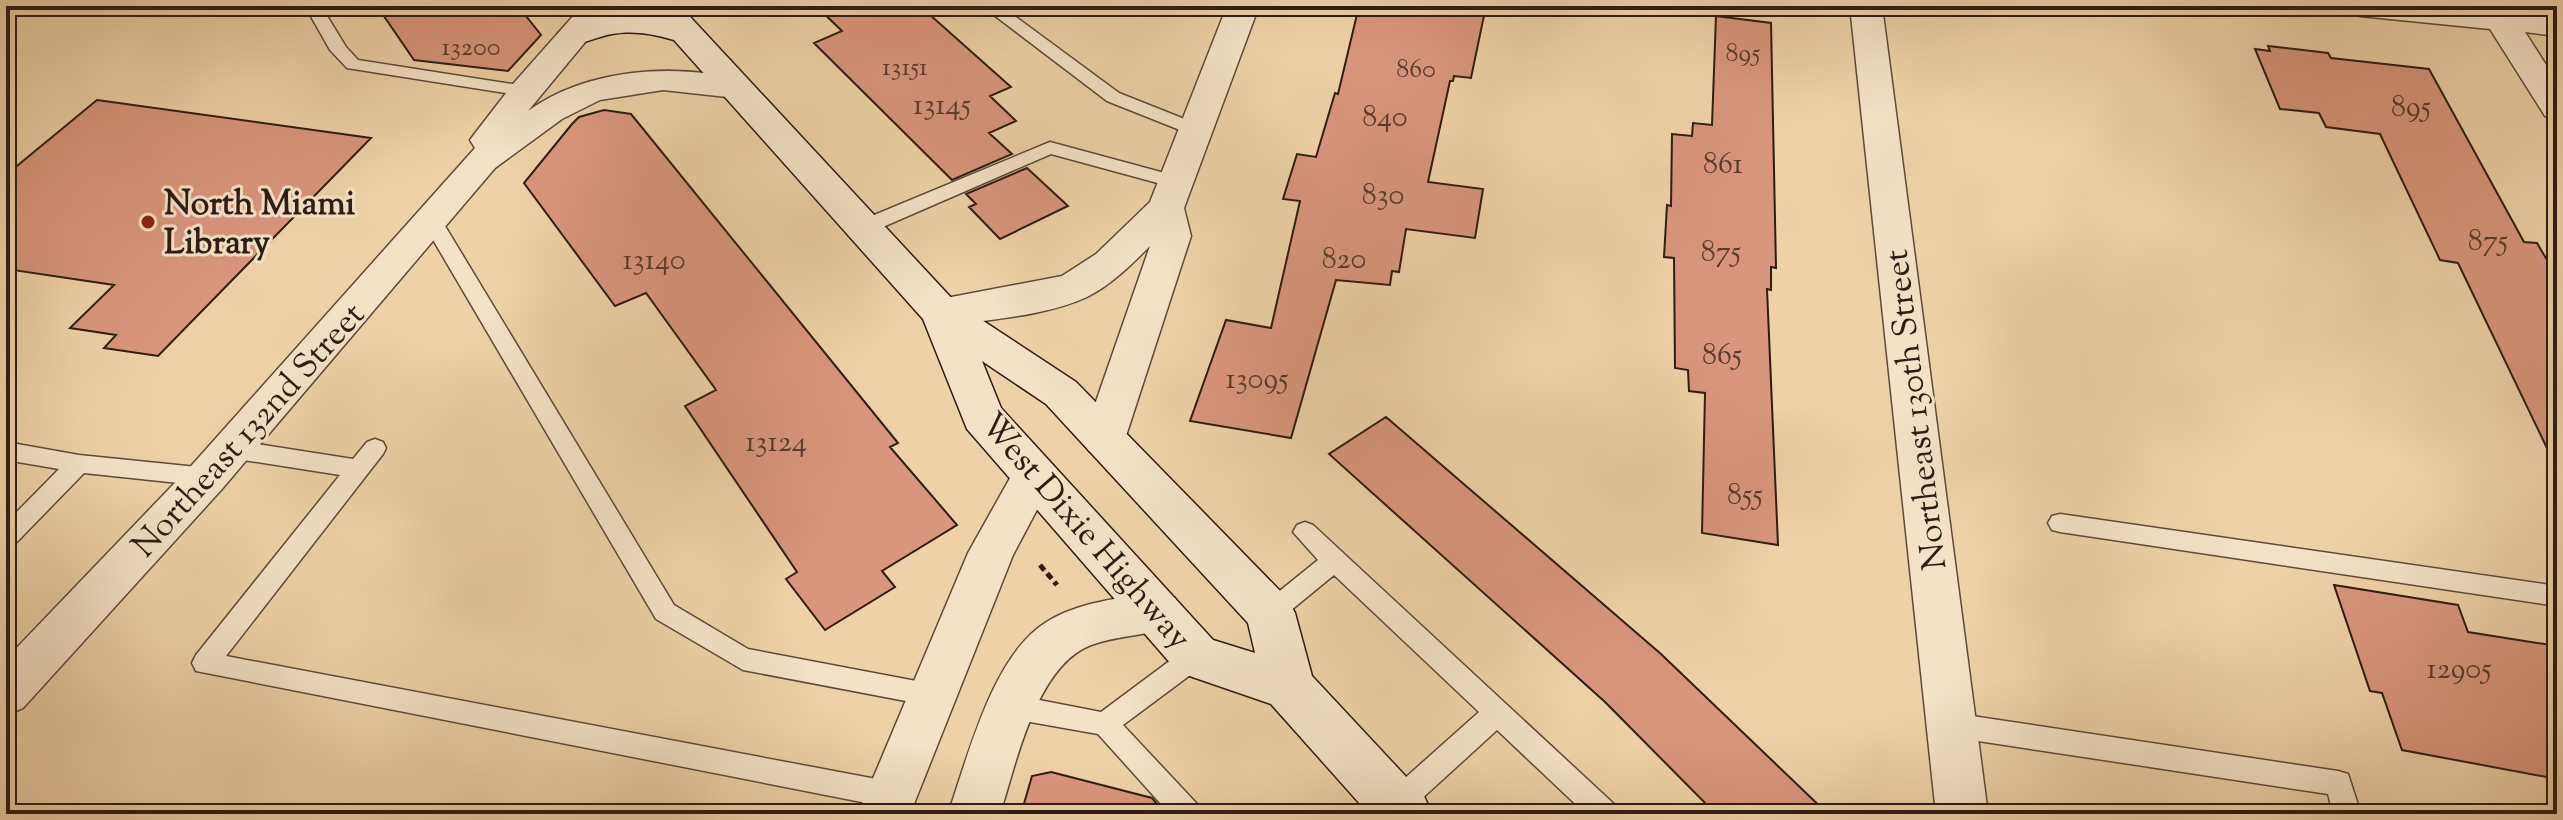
<svg xmlns="http://www.w3.org/2000/svg" width="2563" height="820" font-family="'Sorts Mill Goudy',serif">
  <style>
    .building { fill: #d9957d; stroke: #2e1c14; stroke-width: 2 }
    .lines { fill: none; stroke-linecap: round; stroke-linejoin: round }
    .lane-casing { stroke: #5e4939; stroke-width: 3 }
    .street-casing { stroke: #5e4939; stroke-width: 3 }
    .secondary-casing { stroke: #2e1c14; stroke-width: 3 }
    .path { stroke: #2e1c14; stroke-width: 5; stroke-dasharray: 7 4; stroke-linecap: butt }
    .lane { fill: #f4e1c6; fill-rule: evenodd }
    .street { fill: #f4e1c6; fill-rule: evenodd }
    .secondary { fill: #f4e1c6; fill-rule: evenodd }
    .poi-dot { fill: #8f2418; stroke: #f4e1c6; stroke-width: 3 }
    .labels { text-anchor: middle; stroke-width: 6; stroke-linejoin: round; paint-order: stroke }
    .far-number-label { font-size: 26px; fill: #593a2e }
    .number-label { font-size: 30px; fill: #593a2e }
    .poi-label { font-size: 34px; font-weight: bold; fill: #2e1c14; stroke: #f4e1c6; text-anchor: start }
    .street-label { font-size: 34px; fill: #2e1c14; stroke: #f4e1c6 }
  </style>
  <rect width="100%" height="100%" fill="#eed1a8"/>
  <filter id="stains"><feTurbulence type="fractalNoise" baseFrequency=".0025" numOctaves="4"/><feColorMatrix values="0 0 0 0 .2 0 0 0 0 .09 0 0 0 0 .02 0 0 0 .5 -.17"/></filter>
  <radialGradient id="worn" r=".72"><stop offset=".6" stop-color="#630" stop-opacity="0"/><stop offset="1" stop-color="#630" stop-opacity=".3"/></radialGradient>
  <!-- building -->
  <path class="building" d="M377,6H518L541,35L508,71L414,60Z
    M816,6H920L1011,87L990,96L1016,121L989,133L1012,154L952,180L814,43L842,31Z
    M1359,6H1486L1471,78L1454,76L1453,81H1450L1428,182L1483,189L1475,238L1406,229L1399,272L1392,271L1390,285L1336,280L1291,438L1190,421L1226,320L1271,328L1300,201L1283,199L1297,154L1316,157L1335,93L1338,94Z
    M1716,16L1771,23L1776,268L1771,267V290L1767,289L1778,545L1702,533L1705,393L1689,391L1688,370L1675,368L1674,258L1664,257L1667,205L1671,206L1672,134L1692,136L1693,123L1712,125Z
    M2268,46L2328,53L2331,58L2429,69L2524,242L2537,243L2557,277V469L2458,263L2440,260L2380,134L2326,127L2319,113L2280,109L2255,49L2270,51Z
    M97,100L371,138L158,356L104,348L116,335L70,328L114,285L6,269V175Z
    M604,110L631,114L898,443L890,447L957,525L882,571L895,587L825,630L786,579L797,572L685,406L716,390L646,293L615,306L524,183L572,124L579,117Z
    M1027,168L1068,206L1000,239L969,207L976,204L966,194Z
    M1386,417L1661,654L1828,814H1716L1605,702L1329,454Z
    M2334,585L2458,605L2468,632L2557,646V779L2402,750L2382,693L2370,691Z
    M1051,772L1152,798L1158,805L1156,814H1021L1032,776Z"/>
  <g class="lines">
    <defs>
      <path id="lane" d="M305,6H321L346,47L358,60L525,86L534,91L525,96L347,68L330,50Z
        M982,6H1001L1119,93L1202,126L1205,130L1196,136L1190,134L1107,101Z
        M1050,142L1183,178L1185,182L1176,188L1051,154L869,233L862,235L852,228L855,223Z
        M432,214L442,221L674,605L748,649L932,684L941,687L945,695L941,703L932,706L743,670L656,619L422,221Z
        M375,439L383,442L386,448L383,454L226,656L892,782L902,786L906,795L902,804L892,808L196,671L192,663L196,655L340,475L231,458L223,455L220,449L223,443L231,440L353,459L367,442Z
        M6,442L79,455L207,468L215,471L218,477L215,483L207,486L84,473L14,545L6,548V523L59,469L6,460Z
        M2060,514L2557,586V606L2060,532L2052,530L2048,523L2052,516Z
        M1305,522L1313,525L1615,805L1619,814H1586L1497,730L1406,813H1386L1382,804L1386,795L1479,712L1334,575L1279,620L1270,623L1261,620L1258,613L1261,606L1318,560L1293,532L1297,525Z
        M1196,645L1205,648L1209,656L1205,664L1123,725L1198,805L1202,814H1170L1098,734L1013,719L1004,715L1000,707L1004,699L1013,695L1101,712L1187,648Z
        M1952,713L2338,771L2348,774L2361,814H2333L2328,794L1952,737L1943,733L1939,725L1943,717Z"/>
      <path id="street" d="M582,6H615L528,111C589,67 677,63 748,81L753,88L748,95L736,98L663,90L600,100L562,119L495,168L222,489L23,708L6,715V659L192,465L475,148L470,140L476,132L513,84Z
        M1227,6H1259L1184,208L1191,236L1125,439L1119,451L1104,455L1089,451L1083,439L1150,246C1131,265 1111,285 1087,297C1043,317 988,319 941,327L927,323L921,313L927,303L941,299L1062,276L1096,254L1150,202Z
        M1850,6H1882L1988,814H1936Z
        M2344,6H2508L2512,12L2557,16V36L2525,32L2557,82V120L2545,116L2490,29L2360,16L2349,13Z
        M1034,457L1049,462L1056,474L1013,555L910,814H858L968,553L1019,462Z
        M1158,592L1175,598L1182,612L1175,626C1147,636 1118,635 1091,645C1036,666 1016,764 1000,814H948C968,757 992,657 1045,623C1077,602 1121,598 1158,592Z"/>
      <path id="secondary" d="M645,6H680L956,303L1076,382L1287,598L1295,613L1312,676L1424,796L1432,814H1369L1271,704L1178,672L967,429L923,319L674,40C654,34 633,30 612,34C594,37 582,47 563,42L558,35C572,14 627,10 651,14ZM982,361L1046,404L1248,623L1255,653L1213,640L1001,408Z"/>
    </defs>
    <!-- lane casing -->
    <use href="#lane" class="lane-casing"/>
    <!-- street casing -->
    <use href="#street" class="street-casing"/>
    <!-- secondary casing -->
    <use href="#secondary" class="secondary-casing"/>
    <!-- path -->
    <path class="path" d="M1040,565L1057,585"/>
    <!-- lane -->
    <use href="#lane" class="lane"/>
    <!-- street -->
    <use href="#street" class="street"/>
    <!-- secondary -->
    <use href="#secondary" class="secondary"/>
  </g>
  <!-- markers -->
  <circle class="poi-dot" cx="148" cy="222" r="8"/>
  <g class="labels">
    <!-- far-number labels -->
    <g class="far-number-label">
      <text x="471" y="55">13200</text>
      <text x="1743" y="61">895</text>
      <text x="905" y="75">13151</text>
      <text x="1416" y="77">860</text>
    </g>
    <!-- number labels -->
    <g class="number-label">
      <text x="942" y="114">13145</text>
      <text x="2411" y="116">895</text>
      <text x="1385" y="126">840</text>
      <text x="1723" y="173">861</text>
      <text x="1383" y="204">830</text>
      <text x="2488" y="250">875</text>
      <text x="1721" y="261">875</text>
      <text x="1344" y="268">820</text>
      <text x="654" y="269">13140</text>
      <text x="1722" y="364">865</text>
      <text x="1257" y="388">13095</text>
      <text x="776" y="451">13124</text>
      <text x="1745" y="504">855</text>
      <text x="2459" y="678">12905</text>
    </g>
    <!-- poi labels -->
    <g class="poi-label">
      <text x="164" y="214">North Miami<tspan x="164" dy="39">Library</tspan></text>
    </g>
    <!-- street labels -->
    <g class="street-label">
      <text transform="translate(1914 410) rotate(-97)" y="12">Northeast 130th Street</text>
      <text transform="translate(247 429) rotate(-48)" y="12">Northeast 132nd Street</text>
      <text transform="translate(1087 530) rotate(49)" y="12">West Dixie Highway</text>
    </g>
  </g>
  <!-- margin -->
  <rect width="2563" height="820" fill="none" stroke="#eed1a8" stroke-width="32"/>
  <rect x="8" y="8" width="2547" height="804" fill="none" stroke="#2e1c14" stroke-width="4"/>
  <rect x="16" y="16" width="2531" height="788" fill="none" stroke="#2e1c14" stroke-width="2"/>
  <rect width="100%" height="100%" filter="url(#stains)"/>
  <rect width="100%" height="100%" fill="url(#worn)"/>
</svg>
